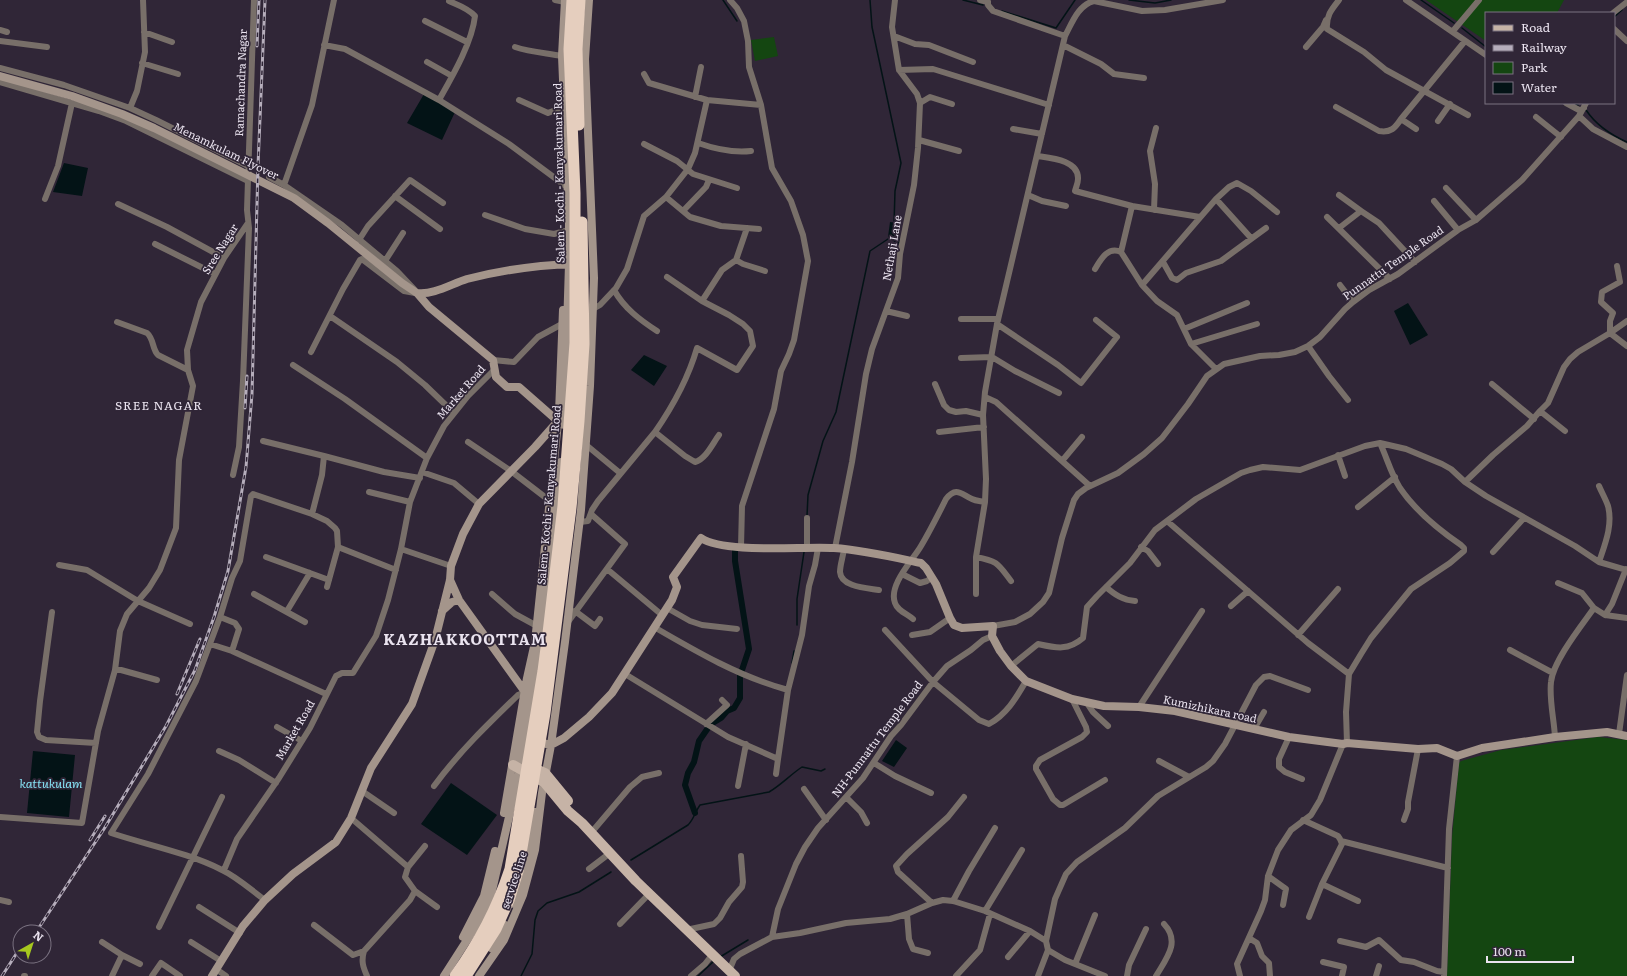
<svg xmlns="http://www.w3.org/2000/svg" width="1627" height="976" font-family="Literata,serif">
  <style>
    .green { fill: #144611 }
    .water { fill: #031316 }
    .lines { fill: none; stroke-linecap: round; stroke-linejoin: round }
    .stream { stroke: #031316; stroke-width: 1.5 }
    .canal { stroke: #031316; stroke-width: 6 }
    .street { stroke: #786f69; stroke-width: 6 }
    .secondary { stroke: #a4958b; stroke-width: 8 }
    .primary { stroke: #c6b3a6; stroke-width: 10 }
    .highway { stroke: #e5cebe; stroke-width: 11 }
    .rail-casing { stroke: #b6aebc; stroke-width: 3 }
    .rail { stroke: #302637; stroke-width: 1.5; stroke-dasharray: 4.5; stroke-linecap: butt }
    .labels { text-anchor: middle; stroke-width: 3.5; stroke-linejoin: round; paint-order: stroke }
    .street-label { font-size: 11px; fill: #eae3ef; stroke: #302637 }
    .neighbourhood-label { font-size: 12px; letter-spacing: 1px; fill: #eae3ef; stroke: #302637 }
    .water-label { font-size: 12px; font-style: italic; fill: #86e1f4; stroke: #302637 }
    .district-label { font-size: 15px; font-weight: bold; letter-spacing: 1px; fill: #eae3ef; stroke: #302637 }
  </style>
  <rect width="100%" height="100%" fill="#302637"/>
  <!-- green -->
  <path class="green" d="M1426,0H1564L1557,13H1486V41Z
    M774,37L778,56L755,61L751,40Z
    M1598,737L1627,740V976H1447L1452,837L1459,763L1461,761L1501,750Z"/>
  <!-- water -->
  <path class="water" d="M424,94L455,112L442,140L407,123Z
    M64,163L88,168L82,196L53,192Z
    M890,222L899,223L900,246L888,237Z
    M1408,303L1428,335L1410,345L1394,311Z
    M644,355L667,366L654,386L631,370Z
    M896,740L907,748L894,767L882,761Z
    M33,751L75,755L69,817L27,813Z
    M451,783L497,815L467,855L421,824Z"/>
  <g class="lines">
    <!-- stream -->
    <path class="stream" d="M723,0L737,21
      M870,0L872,27L901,163L895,191L894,224
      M963,0L983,5
      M1129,0L1155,3L1171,0
      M1421,0L1454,23
      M1002,11L1056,28L1075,0
      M1614,17L1622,10
      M1462,28L1486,47
      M1574,103L1578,105
      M1586,110C1596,125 1611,135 1627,142
      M807,516L808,495L823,441L836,412L870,251L891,237
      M797,625V599L804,552
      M792,663L794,651
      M631,860L688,825C694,819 695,812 700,805L769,792C781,785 790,775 802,767L821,771L825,769
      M720,957L748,940
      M521,976L532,954L535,920L538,911L547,903L579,892L611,872
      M698,976L714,961"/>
    <!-- canal -->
    <path class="canal" d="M711,724L721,718L727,711L734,708L740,698V676L749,649L735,561V547
      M695,813L685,785L688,773L694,762L699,741L708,728"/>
    <!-- street -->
    <path class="street" d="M334,0L312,105L284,185L342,225L397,271L414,289
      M555,0L565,2
      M730,0L737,8L744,21L748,41L749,67L761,105L772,168L791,201L803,235L808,261L794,340L789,354L781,371L774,409L742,506L741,547
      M980,0L988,2
      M1339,0C1331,10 1326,16 1327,29L1364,52L1386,70L1468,115
      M1406,0L1486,55
      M988,2V5L993,11L1065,36C1072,23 1078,5 1094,1L1142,11L1165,10L1223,0
      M1613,13L1627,2
      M425,21L467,42
      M1614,29L1627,41
      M0,30L7,32
      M1453,31L1479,0
      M144,32L172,42
      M894,36L915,44L929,45L973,62
      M0,41L47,47
      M324,45L345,49L439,100L509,144L567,187
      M1063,45L1101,64L1114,74L1144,78
      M515,47C530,52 546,53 562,56
      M1306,47L1323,27L1326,20
      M427,62L452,76
      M142,63L178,74
      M0,68L64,85L130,108L156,120L248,166
      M899,70L933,69L1049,105
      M644,74L649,83L707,100
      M0,82L99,111L126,121L248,181
      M695,97L701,67
      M439,100C452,77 472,43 475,16C468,8 458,5 449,1
      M519,100L548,113L563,107
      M920,103L930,97L952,104
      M1566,103L1579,110L1584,108
      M1336,107L1379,131C1391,133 1395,128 1401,119
      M130,108L137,91L145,52L143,0
      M1579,116L1593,129L1627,147
      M1536,117L1561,137
      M1438,121L1450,104
      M1013,129L1042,134
      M1416,129L1401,119L1465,41
      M919,140L959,151
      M698,143C715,149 733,153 751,151
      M644,144L677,161L693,174L737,188
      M1037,156C1050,158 1079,160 1078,179C1078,183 1076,187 1075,191L1132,206
      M269,177L284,185
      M1446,188L1476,220
      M1028,195L1042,201L1066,206
      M1339,195L1361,211
      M395,196L440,229
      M666,197L690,217L721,226L759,229
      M45,199L58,166L72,103
      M1216,199L1229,187L1237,183L1251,191L1277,212
      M1434,201L1458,230
      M118,204L167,227L224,258
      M1154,210L1155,184L1150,151L1156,128
      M683,211L706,187L709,180
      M485,215L525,229L554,234L569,230
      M1327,217L1390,279
      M1339,228L1361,211L1379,223L1415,262
      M359,240L368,226L410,180L443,203
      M155,244L215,274
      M1121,252L1142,285
      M736,260L743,264L765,271
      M385,261L403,233
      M1163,262L1172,278L1177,280L1186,273L1221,261L1266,228
      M1095,269C1101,259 1108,246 1121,252L1132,206L1200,217
      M1340,285L1353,302
      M614,290C624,308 640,320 657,331
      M702,301L722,270L736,260L747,228
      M593,309L600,305L616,288L627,269L644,216L666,197L688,169L695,153L707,100L761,105
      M886,311L907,316
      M330,316L397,362L425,385L454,413
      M961,319H998
      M117,322L147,333C154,339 152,349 158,355L188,370
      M997,324L1058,365L1081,383L1117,337L1096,320
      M1184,329L1247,303
      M1610,333V321L1613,313L1601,302L1602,292L1620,282L1617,266
      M1610,333L1627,321
      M1191,344L1257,324
      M1308,346L1329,376L1348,400
      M311,352L343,289L360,260L362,259L404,291L415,293
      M961,358L992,357L1015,371L1059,393
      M493,360L514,362L538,337L562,324
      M293,365L345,399L427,458
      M1216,369L1191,344L1177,315L1157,301L1142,285L1216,199L1251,238
      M935,384L944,405L949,410L956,412L966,411L983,415
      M1492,384L1534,419
      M985,397L996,402L1090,486
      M1540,411L1565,431
      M655,432C673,406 688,379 697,348L737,370L753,346L750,331L743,324L729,315L702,301L667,277
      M939,432L984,427
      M263,441L324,456
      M468,442L511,471L550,501
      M585,444L620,473
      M1338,455L1345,476
      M1062,461L1082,437
      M422,472L454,483L479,504
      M233,475L239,447L243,381L249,228L247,210L254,0
      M1465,482L1493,455L1527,426L1540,411L1548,403L1564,367L1570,359L1578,352L1610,333L1627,346
      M369,492L410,502
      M1358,507L1395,477
      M312,514L322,475L324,456L384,472L420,478
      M807,518V548
      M1167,521L1308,643L1349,674
      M580,522L588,521L592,510L598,501L655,432L685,456L695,462C706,459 713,443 719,435
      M338,547L396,570
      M1141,547L1148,551L1158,564
      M835,548L852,462L866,374L872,349L898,278L900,254L914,185L918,148L920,103L917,94L899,70L892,27L895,0
      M401,549L451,566
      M844,549C843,557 840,565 840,572C841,587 867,588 879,590
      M1493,552L1524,518
      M266,557L329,580
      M976,557C998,561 998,564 1011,581
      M1599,562C1605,544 1613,525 1608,506C1606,500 1602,493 1599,486
      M59,565L87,570L138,601L190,624
      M607,569L662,615
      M902,574L920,583L927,581L932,577
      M1558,583L1582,593L1594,608
      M1106,587C1115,595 1123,600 1135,601
      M254,594L305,622
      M492,594L515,614L537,626
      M976,594V557L985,502
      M1231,606L1248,591
      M667,608L690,621L702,625L737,629
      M287,611L310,573
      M575,611L595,626L600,619
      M52,612L40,701L37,732L39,737L46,740L96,743
      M1605,615L1627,618
      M220,617L235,623L239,629L232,651
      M913,619C907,614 897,610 895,603C888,585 913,560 921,546C930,531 938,515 946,499C956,486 961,494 972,499C976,501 981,501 985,502L986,479L983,415L985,392L997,324L1065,36
      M568,622L625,544L591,514
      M993,626L1015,622L1030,614L1043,602L1049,593L1062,538L1074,500L1078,494L1086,488L1118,473L1144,454L1162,438L1188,404L1207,376L1224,364L1260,356L1279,355L1295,352L1308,346L1320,337L1345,309L1353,302L1369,290L1398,274L1458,230L1476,220L1522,180L1579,116L1586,103
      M654,627C697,652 740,677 788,690
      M885,630L933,682L979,720L989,724C1007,714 1016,698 1026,681
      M912,635L930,632L950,618
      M1298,635L1338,589
      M210,644L232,651L326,694
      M1510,650L1553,673
      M1011,666L1038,644C1056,648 1068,651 1083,638L1087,607L1097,596L1130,563L1155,530L1196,499L1241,473L1250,470L1263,467L1300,470L1365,446L1380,443L1406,449L1442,464L1451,469L1465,482L1486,496L1575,546L1599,562L1627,570
      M115,670L120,631L127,614L149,588L160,570L176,528L179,460L193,386L188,370L187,350L201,302L224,258L248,223
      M625,674L728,737L778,759L788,690L802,635L809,586L815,565L818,548
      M1072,699L1086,727L1087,732L1082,737L1040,760L1036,766V769L1053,799L1060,805H1063L1105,780
      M1087,703L1093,712L1108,726
      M1139,707L1202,611
      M706,724L727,705L722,700
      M277,727L302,741
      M1254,729L1264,712
      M1619,734L1627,675
      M1289,737L1279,759V767L1285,772L1302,779
      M1555,737C1554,719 1549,699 1551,682C1553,661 1582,625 1594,608L1605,615L1612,604L1626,569
      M1347,743L1346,712L1349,674L1361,654L1371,638L1411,589L1450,563L1464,551V548L1461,545C1439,530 1415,510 1400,488C1391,474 1387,458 1380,443
      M219,751L239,760L276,783
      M1159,761L1189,777
      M874,763L895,776L931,793
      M776,774L778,759
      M434,786C459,752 488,724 518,695L525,692
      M738,786L746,744
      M804,789L826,820
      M362,791L394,813
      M846,797L861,812L867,823
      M0,817L82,823L98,731L115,670H121L157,680
      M351,818L408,867L405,877L415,891L410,900L364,951C361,961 363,967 367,976
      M1303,820L1338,836L1340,839L1342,844L1322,884L1309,917
      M1404,820L1408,809V802L1418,749
      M591,833L630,787L642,777L659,773
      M1341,841L1448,868
      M408,867L425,846
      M589,869L610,853
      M224,870L237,839L279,778L310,728L336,676L342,673H353L376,636L388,600L401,549L410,502L427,458L444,426L468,396L495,369
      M1268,876L1286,889L1283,905
      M1322,884L1358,901
      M415,891L437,907
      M0,900L9,902
      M265,900C251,890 237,877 222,870C189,853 147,845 111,833L148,774L196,681L220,617L232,578L240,561L251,496L253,494L312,514L327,521L335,528L337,531L338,547L327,587
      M953,901L969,871L995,828
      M932,903L898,872L896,866L907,854L948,817L964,797
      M199,907L240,933
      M985,911L1022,850
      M907,914L909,939L913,949L928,953
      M620,924L649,894
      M314,925L353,955L364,951
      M159,927L222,797
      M686,930L714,924L720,918L729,902L742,887L743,882L741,856
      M772,937L778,909L796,864L805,847L818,828L863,778L891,736L901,725L933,682L947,666L971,650L983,640L992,636
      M1249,938L1257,943L1262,956L1269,963L1270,976
      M1046,941L1055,899L1066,874L1077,862L1125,828L1158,796L1206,767L1213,761L1225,744L1256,685L1264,677L1270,676L1308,690
      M1340,941L1366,947L1379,940L1401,960L1414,962L1437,971L1444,972
      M102,942L122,955L112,976
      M191,942L221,961
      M122,955L140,964
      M1008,957L1030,931
      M1323,962L1344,967L1342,976
      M1075,964L1095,915
      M216,969L226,976
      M729,971L734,959L740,954L772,937L800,933L846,923L890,919L907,914L932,903L943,900L953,901L985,911L1030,931L1046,941L1048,950L1065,960L1105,976
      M24,976H25
      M152,976L161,963L180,976
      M691,976L705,964L712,955
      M956,976L980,950L990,914
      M1038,976L1048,950
      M1127,976L1129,965L1146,929
      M1156,976C1166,959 1181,942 1164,924
      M1240,976L1237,964L1261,911L1265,900L1268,876L1278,850L1291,830L1311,815L1320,800L1343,744
      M1376,976L1379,966
      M1444,976L1449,829L1457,756"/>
    <!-- secondary -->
    <path class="secondary" d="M0,76L72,96L122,114L154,128L294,198L328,223L402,283L417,293L429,307L493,360L496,377L507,387H519L560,423
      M417,293C434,295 451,284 467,279C502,270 538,265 574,264
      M564,425L569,264V221L562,56L565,0
      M450,580L459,600L525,692
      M442,611L452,602L459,600
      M517,737L551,745L564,738L589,717L612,693L672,600L677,587L673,577L701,538C725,554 802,546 834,548C863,550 893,557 921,563L926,568L936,584L950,618L954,625L962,628L993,626L992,636L1000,651L1011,666L1026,681L1072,699L1104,706L1139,707L1175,711L1289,737L1343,744L1347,743L1418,749L1437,748L1457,756L1482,748L1555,737L1607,732L1627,736
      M504,813L527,678L535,642L559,413L563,310
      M514,904L524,872L535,812
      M463,937L484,896L495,851
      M491,948L505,925
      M212,976L243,926L265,900L293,874L336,842L351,818L371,768L412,704L435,640L450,580L451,566L463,534L479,504L535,447L558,421
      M444,976L478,923L491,895L520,769L519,762L535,674L539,657L557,507L561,462
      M479,976L504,940L523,895L535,850L542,793L551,745L565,642L581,510L590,386L594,278L585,59L589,0"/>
    <!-- primary -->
    <path class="primary" d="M513,765L544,782L568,811L582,823L636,881L735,976
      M529,766L545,773L568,801"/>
    <!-- highway -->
    <path class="highway" d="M579,125L577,49L580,0
      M455,976C480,940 496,911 510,869L543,671L548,633L563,506L575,343V193L569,49L572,0
      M466,976L496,929L509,900L518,871L545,713L571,508L579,421L584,344L582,222"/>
    <defs>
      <path id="rail" d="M257,46L259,0
        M245,408L247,376
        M177,694L200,639
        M90,840L105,816
        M36,932L104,829L166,726L195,670L214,617L228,571L246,467L252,394L258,166L265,0
        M2,976L20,948"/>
    </defs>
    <!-- rail casing -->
    <use href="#rail" class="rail-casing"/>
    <!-- rail -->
    <use href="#rail" class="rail"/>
  </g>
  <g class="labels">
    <!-- street labels -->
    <g class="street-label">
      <text transform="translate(241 83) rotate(-88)" y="4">Ramachandra Nagar</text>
      <text transform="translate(226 151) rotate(26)" y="4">Menamkulam Flyover</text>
      <text transform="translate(559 173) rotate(-91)" y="4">Salem - Kochi - Kanyakumari Road</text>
      <text transform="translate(892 248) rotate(-80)" y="4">Nethaji Lane</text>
      <text transform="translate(220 249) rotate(-58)" y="4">Sree Nagar</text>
      <text transform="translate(1393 263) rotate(-35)" y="4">Punnattu Temple Road</text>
      <text transform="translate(461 392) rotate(-49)" y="4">Market Road</text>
      <text transform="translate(549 495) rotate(-85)" y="4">Salem - Kochi - Kanyakumari Road</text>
      <text transform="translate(1210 709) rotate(12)" y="4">Kumizhikara road</text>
      <text transform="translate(295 730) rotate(-60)" y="4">Market Road</text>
      <text transform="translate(877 739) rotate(-53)" y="4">NH-Punnattu Temple Road</text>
      <text transform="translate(514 880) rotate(-72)" y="4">service line</text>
    </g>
    <!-- neighbourhood labels -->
    <g class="neighbourhood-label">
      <text x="159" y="410">SREE NAGAR</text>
    </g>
    <!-- water labels -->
    <g class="water-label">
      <text x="51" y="788">kattukulam</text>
    </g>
    <!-- district labels -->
    <g class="district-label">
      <text x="465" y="645">KAZHAKKOOTTAM</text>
    </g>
  </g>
  <!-- legend -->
  <rect x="1485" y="12" width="130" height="92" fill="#302637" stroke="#7a7281"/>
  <rect x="1493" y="25" width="20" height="6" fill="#c6b3a6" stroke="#7a7281"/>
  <text x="1521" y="32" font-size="12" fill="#eae3ef">Road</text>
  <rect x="1493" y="45" width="20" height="6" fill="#b6aebc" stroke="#7a7281"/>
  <text x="1521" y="52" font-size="12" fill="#eae3ef">Railway</text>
  <rect x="1493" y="62" width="20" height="12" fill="#144611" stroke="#7a7281"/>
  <text x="1521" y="72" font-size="12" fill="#eae3ef">Park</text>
  <rect x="1493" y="82" width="20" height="12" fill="#031316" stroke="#7a7281"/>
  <text x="1521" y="92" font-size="12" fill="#eae3ef">Water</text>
  <!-- north arrow -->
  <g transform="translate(32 944) rotate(39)"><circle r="19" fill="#302637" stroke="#7a7281"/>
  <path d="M0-3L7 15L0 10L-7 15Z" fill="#a7c81f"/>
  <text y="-6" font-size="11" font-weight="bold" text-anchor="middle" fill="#eae3ef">N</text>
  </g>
  <!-- scale -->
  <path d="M1487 956v6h86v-6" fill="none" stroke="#eae3ef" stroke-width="2"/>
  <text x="1493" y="956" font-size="12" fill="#eae3ef" stroke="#302637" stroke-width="3" paint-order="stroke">100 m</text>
</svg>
